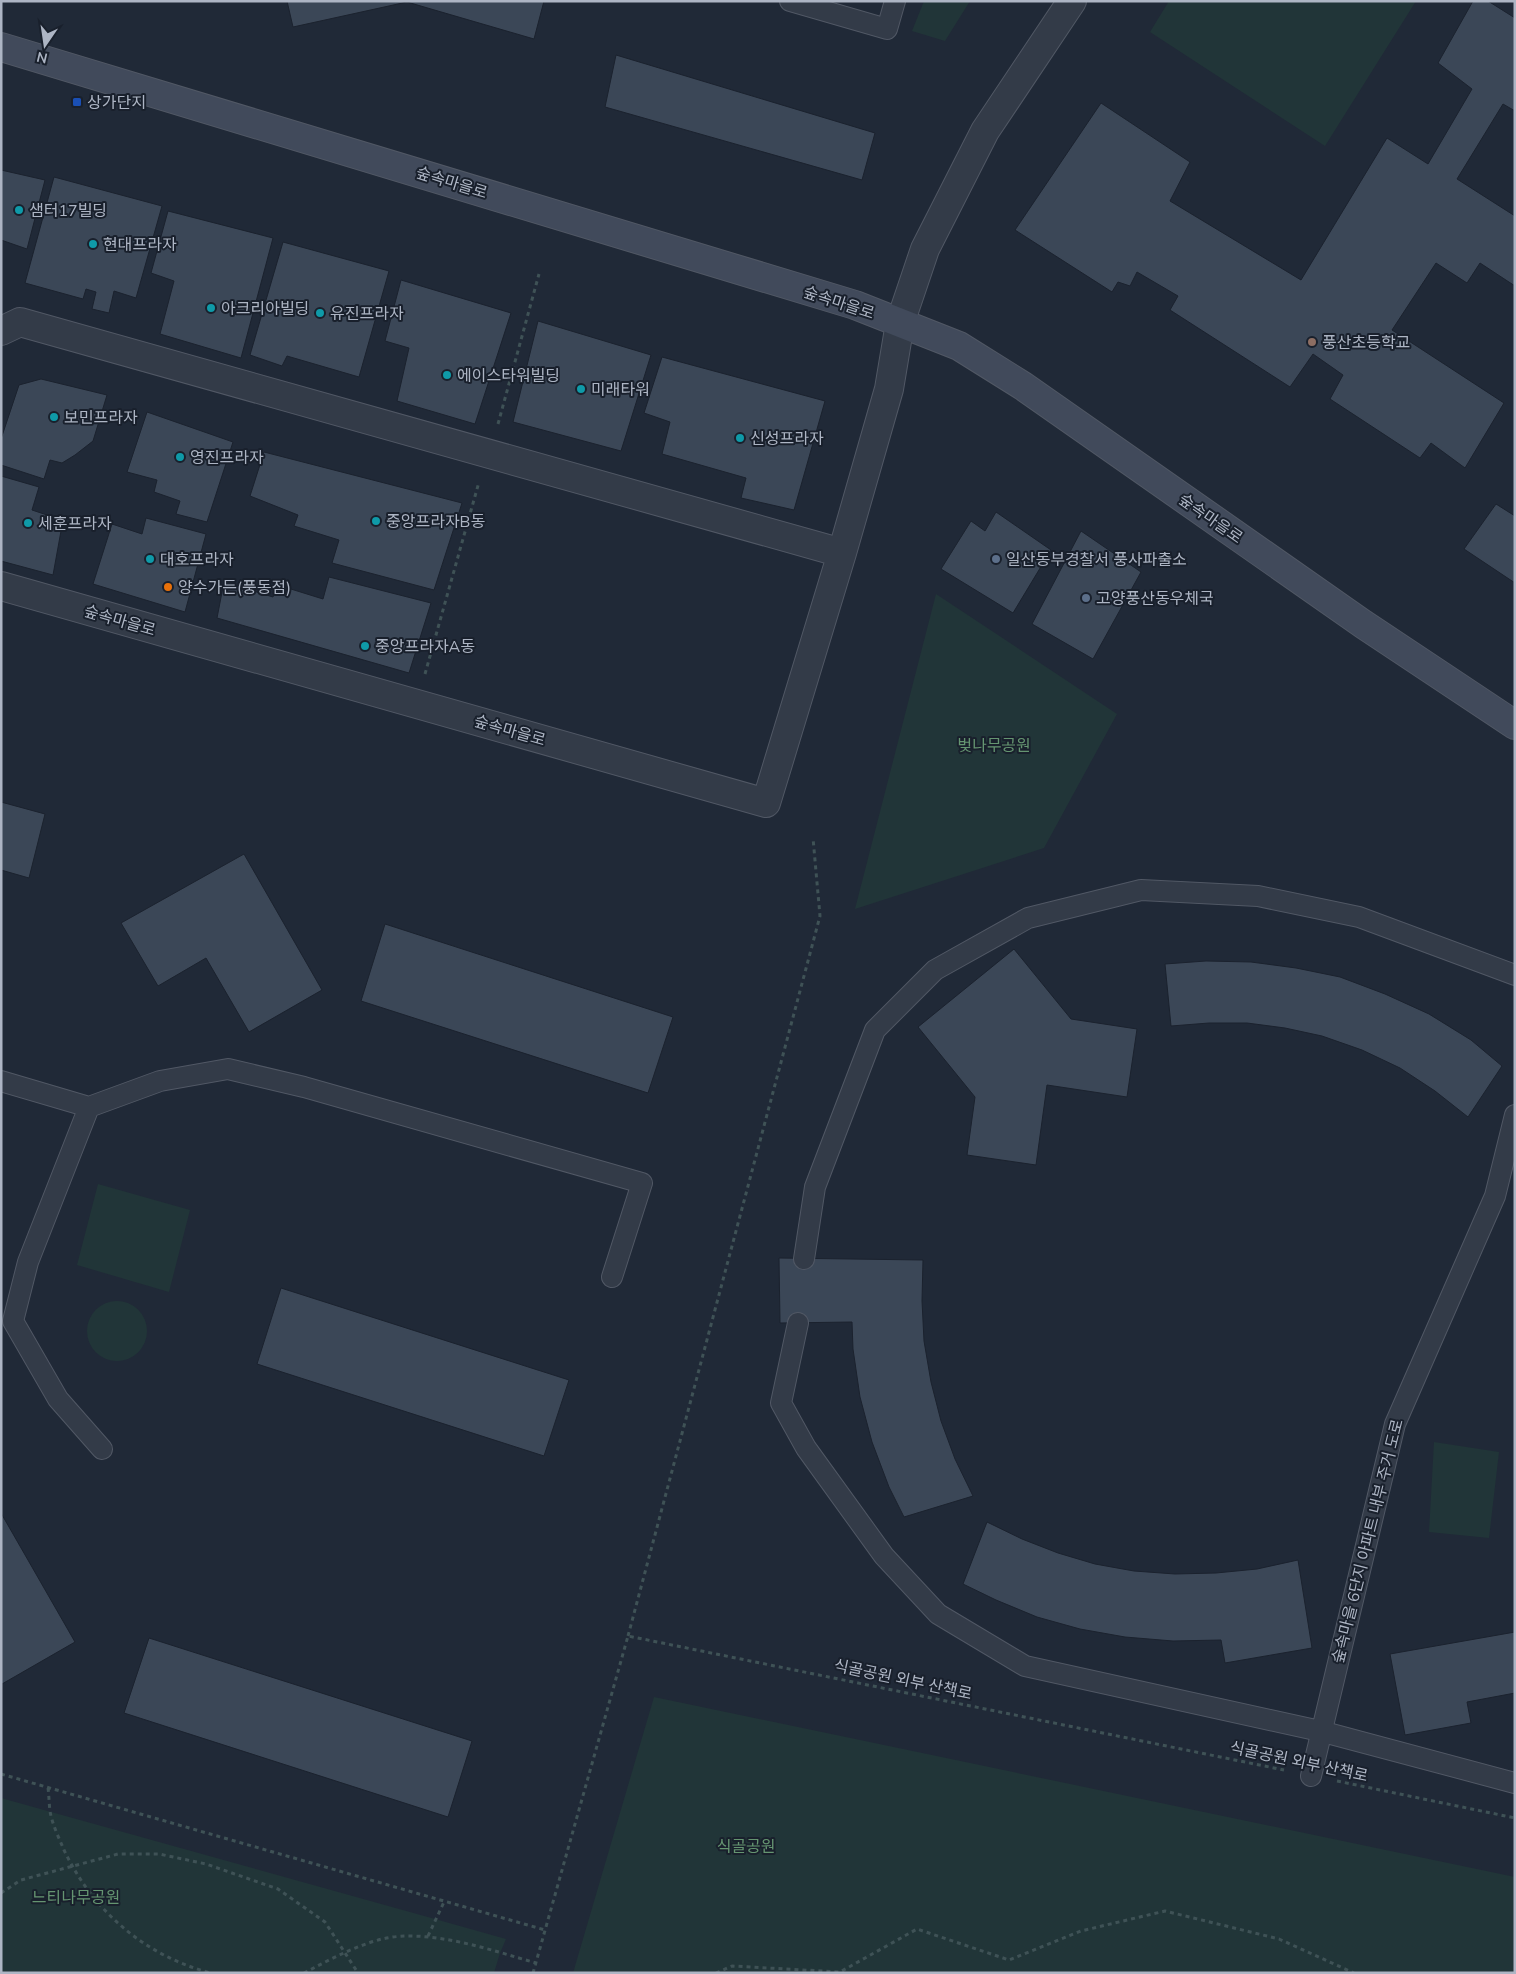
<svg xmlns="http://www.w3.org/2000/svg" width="1516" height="1974" font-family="'Nunito Sans','Noto Sans KR',sans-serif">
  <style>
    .green { fill: #213538 }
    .building { fill: #3b4757; stroke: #1b222e }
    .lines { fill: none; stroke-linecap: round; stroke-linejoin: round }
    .lane-casing { stroke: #515865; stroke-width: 22 }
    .street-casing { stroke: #515865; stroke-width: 30 }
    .secondary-casing { stroke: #515865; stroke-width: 30 }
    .path { stroke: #3f5256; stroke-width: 3; stroke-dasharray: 4 4; stroke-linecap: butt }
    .lane { stroke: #333b48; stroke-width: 20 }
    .street { stroke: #333b48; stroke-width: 28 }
    .secondary { stroke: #414a5b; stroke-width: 28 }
    .transit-dot { fill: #1a4fb4; stroke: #19202c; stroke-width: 2 }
    .culture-dot { fill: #0f9aa8; stroke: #19202c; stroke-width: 2 }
    .education-dot { fill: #8d6e63; stroke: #19202c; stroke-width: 2 }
    .service-dot { fill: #5c6f8a; stroke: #19202c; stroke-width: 2 }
    .food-dot { fill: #e8710a; stroke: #19202c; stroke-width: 2 }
    .labels { text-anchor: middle; stroke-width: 4; stroke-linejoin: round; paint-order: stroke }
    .poi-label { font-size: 16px; fill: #adb5c4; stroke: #19202c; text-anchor: start }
    .street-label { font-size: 16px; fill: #adb5c4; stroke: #19202c }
    .park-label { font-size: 16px; fill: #659571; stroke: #19202c }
  </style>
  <rect width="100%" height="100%" fill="#202937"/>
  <!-- green -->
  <path class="green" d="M924,1H970L945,41L912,31Z
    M1169,1H1416L1325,146L1150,32Z
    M936,594L1117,714L1044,848L855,909Z
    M98,1184L190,1210L169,1292L77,1265Z
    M87 1331a30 30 0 1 1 60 0a30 30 0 1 1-60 0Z
    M1434,1442L1499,1452L1489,1538L1429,1532Z
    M654,1697L1515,1877V1973H573Z
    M1,1798L435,1919L506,1939L500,1953L494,1973H1Z"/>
  <!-- building -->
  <path class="building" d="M287,1H544L534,39L407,2L293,27Z
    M1473,1H1488L1515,18V111L1503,104L1457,179L1515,216V286L1480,263L1467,283L1436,263L1392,330L1504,403L1465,468L1431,443L1420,458L1330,399L1343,375L1313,354L1290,387L1170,310L1178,296L1137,272L1130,286L1118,282L1112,292L1015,230L1101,103L1190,162L1170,201L1301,280L1387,138L1428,164L1472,89L1438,63Z
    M616,55L875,133L862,180L605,107Z
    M1,170L45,180L27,249L1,240Z
    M54,177L162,206L136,298L114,291L109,313L92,309L96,292L86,289L83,299L25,283Z
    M168,211L273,238L241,358L160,334L174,281L151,273Z
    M283,242L389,271L359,377L287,356L282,366L250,355Z
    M401,280L511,313L475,424L397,401L409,348L385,341Z
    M538,321L651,355L621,451L513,422Z
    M662,357L825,401L794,510L741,498L746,478L662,454L670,422L644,413Z
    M41,379L107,395L93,441L75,455L62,463L50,460L44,479L1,465V439L19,385Z
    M147,412L233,442L207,522L176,514L180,501L154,492L157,480L127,472Z
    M264,452L462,503L434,590L332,563L339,540L294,526L298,515L250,496Z
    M1,476L39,487L32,510L47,515L61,531L53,575L1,561Z
    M1496,504L1515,516V583L1464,549Z
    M996,512L1051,550L1013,613L941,569L971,521L985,531Z
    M146,518L206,534L185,612L93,584L112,524L142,534Z
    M1081,531L1141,572L1093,659L1032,624Z
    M329,577L431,603L409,673L217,618L224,582L273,597L278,585L323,599Z
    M1,802L45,814L29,878L1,870Z
    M244,854L322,990L249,1032L206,958L158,986L121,923Z
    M385,924L673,1017L648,1093L361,1001Z
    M1014,949L1071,1019L1137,1029L1127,1097L1047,1085L1036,1165L967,1155L975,1097L918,1027Z
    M1206,961L1251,962L1296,968L1340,977L1385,994L1429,1014L1471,1040L1502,1066L1468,1117L1435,1091L1400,1068L1362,1050L1322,1036L1285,1028L1247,1023H1209L1171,1026L1165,964Z
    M779,1258L923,1260L922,1301L924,1341L931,1382L941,1421L955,1459L973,1496L904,1517L889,1487L872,1442L860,1397L853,1349L852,1322L780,1323Z
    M281,1288L569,1380L544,1456L257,1364Z
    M1,1513L75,1642L2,1684L1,1683Z
    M987,1522L1022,1539L1058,1553L1095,1564L1134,1571L1175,1574L1216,1573L1257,1569L1298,1560L1312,1648L1225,1663L1221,1640L1173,1641L1125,1637L1080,1629L1037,1617L996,1600L963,1584Z
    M1515,1632V1693L1467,1702L1471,1723L1405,1735L1390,1654Z
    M149,1638L472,1741L448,1817L124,1713Z"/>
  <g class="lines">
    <defs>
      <path id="lane" d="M790,1L887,29L895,1
        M1,1081L89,1107
        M804,1259L815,1187L875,1030L935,970L1028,918L1141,890L1258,896L1359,917L1515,975
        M798,1323L781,1403L806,1448L884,1556L938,1614L1025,1666L1320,1731L1515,1783
        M102,1449L58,1399L13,1321L28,1262L89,1107L160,1081L228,1069L304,1087L642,1183L612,1277
        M1311,1776L1395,1424L1495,1196L1515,1115"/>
      <path id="street" d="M1,331L20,322L842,553
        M1,586L766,803L842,553L889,389L900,323L925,249L985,131L1072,1"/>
      <path id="secondary" d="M1,47L855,305L959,346L1023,386L1363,624L1515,725"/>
    </defs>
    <!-- lane casing -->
    <use href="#lane" class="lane-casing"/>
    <!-- street casing -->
    <use href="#street" class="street-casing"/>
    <!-- secondary casing -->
    <use href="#secondary" class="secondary-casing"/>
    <!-- path -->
    <path class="path" d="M498,424L539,274
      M425,674L479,482
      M628,1636L820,916L813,838
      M1,1774L545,1930
      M1337,1781L1515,1818
      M48,1788C49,1795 49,1803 50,1811C52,1824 59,1838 64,1850C93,1911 145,1956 211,1973
      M1,1893L21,1880L118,1854H159L206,1864L278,1889L325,1922L358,1973
      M428,1936L444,1902
      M304,1973C329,1960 355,1946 382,1939C428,1928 491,1950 536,1963
      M533,1973L628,1636L1284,1770
      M716,1973L732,1966L840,1972L917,1929L1009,1960L1081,1931L1165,1911L1279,1939L1354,1973"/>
    <!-- lane -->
    <use href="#lane" class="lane"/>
    <!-- street -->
    <use href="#street" class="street"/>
    <!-- secondary -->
    <use href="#secondary" class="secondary"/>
  </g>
  <!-- markers -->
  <rect class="transit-dot" x="72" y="97" width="10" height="10" rx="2.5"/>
  <g class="culture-dot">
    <circle cx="19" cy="210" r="5"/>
    <circle cx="93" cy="244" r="5"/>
    <circle cx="211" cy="308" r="5"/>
    <circle cx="320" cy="313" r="5"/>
    <circle cx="447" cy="375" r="5"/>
    <circle cx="581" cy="389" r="5"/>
    <circle cx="54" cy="417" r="5"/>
    <circle cx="740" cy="438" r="5"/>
    <circle cx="180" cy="457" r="5"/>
    <circle cx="376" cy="521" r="5"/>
    <circle cx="28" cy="523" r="5"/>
    <circle cx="150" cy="559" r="5"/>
    <circle cx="365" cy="646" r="5"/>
  </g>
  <circle class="education-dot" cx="1312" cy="342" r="5"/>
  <g class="service-dot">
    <circle cx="996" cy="559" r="5"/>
    <circle cx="1086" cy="598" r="5"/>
  </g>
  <circle class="food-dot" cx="168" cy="587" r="5"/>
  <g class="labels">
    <!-- poi labels -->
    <g class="poi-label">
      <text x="87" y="108">상가단지</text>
      <text x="29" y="216">샘터17빌딩</text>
      <text x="103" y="250">현대프라자</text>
      <text x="221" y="314">아크리아빌딩</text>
      <text x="330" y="319">유진프라자</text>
      <text x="1322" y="348">풍산초등학교</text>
      <text x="457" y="381">에이스타워빌딩</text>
      <text x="591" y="395">미래타워</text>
      <text x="64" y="423">보민프라자</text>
      <text x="750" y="444">신성프라자</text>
      <text x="190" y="463">영진프라자</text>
      <text x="386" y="527">중앙프라자B동</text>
      <text x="38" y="529">세훈프라자</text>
      <text x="160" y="565">대호프라자</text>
      <text x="1006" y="565">일산동부경찰서 풍사파출소</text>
      <text x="178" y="593">양수가든(풍동점)</text>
      <text x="1096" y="604">고양풍산동우체국</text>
      <text x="375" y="652">중앙프라자A동</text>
    </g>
    <!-- street labels -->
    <g class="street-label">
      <text transform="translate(452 182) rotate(17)" y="6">숲속마을로</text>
      <text transform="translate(839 302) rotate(18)" y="6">숲속마을로</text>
      <text transform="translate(1211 518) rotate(35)" y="6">숲속마을로</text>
      <text transform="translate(120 620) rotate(16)" y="6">숲속마을로</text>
      <text transform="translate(510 730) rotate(16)" y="6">숲속마을로</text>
      <text transform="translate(1367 1541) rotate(-76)" y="6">숲속마을 6단지 아파트 내부 주거 도로</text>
      <text transform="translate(903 1679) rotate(12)" y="6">식골공원 외부 산책로</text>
      <text transform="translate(1299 1761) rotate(12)" y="6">식골공원 외부 산책로</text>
    </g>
    <!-- park labels -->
    <g class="park-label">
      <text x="994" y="751">벚나무공원</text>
      <text x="746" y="1852">식골공원</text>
      <text x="76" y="1903">느티나무공원</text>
    </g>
  </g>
  <!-- border -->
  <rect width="1516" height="1974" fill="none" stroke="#adb5c4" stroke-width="5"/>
  <!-- north arrow -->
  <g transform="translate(45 45) rotate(193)" stroke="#19202c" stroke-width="4" paint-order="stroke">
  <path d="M0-4L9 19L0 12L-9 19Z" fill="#adb5c4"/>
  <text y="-8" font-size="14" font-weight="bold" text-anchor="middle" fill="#adb5c4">N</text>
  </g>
</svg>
